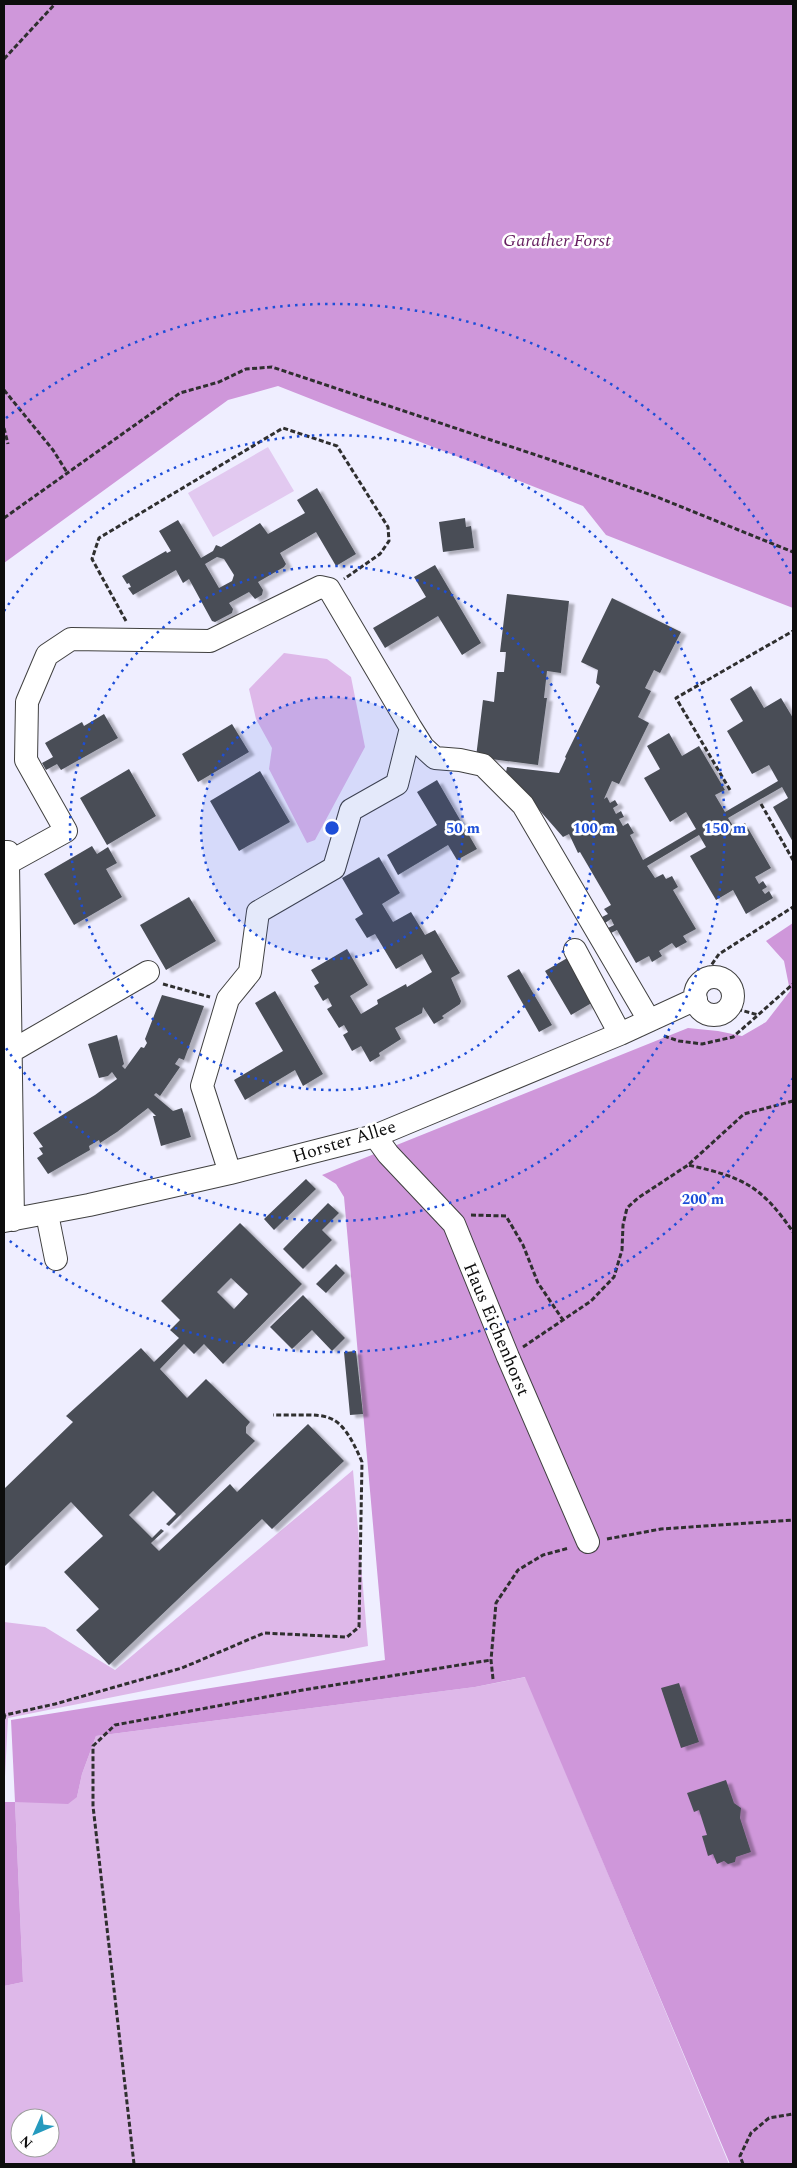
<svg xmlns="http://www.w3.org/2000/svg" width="797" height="2168" font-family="Spectral,serif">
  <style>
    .green { fill: #deb8e9; fill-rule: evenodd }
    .forest { fill: #cf97da }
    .pitch { fill: #e2c9f0 }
    .building { fill: #4a4e56; fill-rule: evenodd; filter: url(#shadow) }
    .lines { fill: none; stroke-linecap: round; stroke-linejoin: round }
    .minor-casing { stroke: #404040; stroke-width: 24 }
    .path { stroke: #2f2f2f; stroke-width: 3; stroke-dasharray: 5 2.5; stroke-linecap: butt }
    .minor { stroke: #fff; stroke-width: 22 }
    .ring { fill: none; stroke: #1d4ed8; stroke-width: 2.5; stroke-dasharray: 2.5 5 }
    .labels { text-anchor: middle; stroke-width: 5; stroke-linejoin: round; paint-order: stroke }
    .park-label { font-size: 18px; font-style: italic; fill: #651d60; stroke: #fff }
    .street-label { font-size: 18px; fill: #0d0d0d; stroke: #fff }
    .centre { fill: #1d4ed8; stroke: #fff; stroke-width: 2.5 }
    .ring-label { font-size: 15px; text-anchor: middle; font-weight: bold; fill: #1d4ed8; stroke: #fff; stroke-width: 5; stroke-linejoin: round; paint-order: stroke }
  </style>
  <defs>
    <filter id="shadow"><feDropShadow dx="5.5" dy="3" stdDeviation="1" flood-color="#0004"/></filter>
  </defs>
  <rect width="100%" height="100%" fill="#efeeff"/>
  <!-- green -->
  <path class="green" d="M284,653L327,659L351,677L365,747L315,840L307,843L269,769L272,748L256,719L249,689Z
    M353,1470L368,1646L8,1718L4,1796V1622L45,1627L115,1670Z
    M526,1677L729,2164H4V1986L23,1982L15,1802L77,1797L82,1774L96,1736L475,1687ZM20,2118H50V2148H20Z"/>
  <!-- forest -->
  <path class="forest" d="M4,4H793V608L606,535L583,506L278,386L228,400L4,563Z
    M793,923V2164H730L525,1677L475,1687L96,1736L82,1774L77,1797L68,1804L15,1802L23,1982L4,1986V1802H15L11,1720L385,1660L344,1197L336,1184L322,1175L688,1028L718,1031L742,1036L766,1022L790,991L784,961L766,941Z"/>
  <!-- pitch -->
  <path class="pitch" d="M268,447L294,491L213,537L188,493Z"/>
  <!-- building -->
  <path class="building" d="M317,488L356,554L336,566L316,532L280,553L286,564L284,567L258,582L263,590L262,595L255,599L249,592L229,603L233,609L232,613L215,622L212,621L189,579L183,583L176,570L133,595L128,588L131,587L129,583L127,584L122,576L166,551L167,553L171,551L159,531L178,520L201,558L213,551L216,545L221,547L260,523L268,534L305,513L297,500ZM217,557L224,559L234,575L232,581L219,588L205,564Z
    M465,518L466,527L471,526L474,548L443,552L439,522Z
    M435,565L481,643L462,655L438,616L385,648L373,628L426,597L414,577Z
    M507,594L569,601L561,673L547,671L544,698H547L538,765L476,757L483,700L494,702L497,672H504L506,652H500Z
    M612,598L681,632L660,673L654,670L645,688L651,691L638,717L649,723L619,784L612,781L604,799L607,797L610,803L615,800L618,805L613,808L616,814L621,811L624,817L619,819L623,826L628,823L634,833L630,835L643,860L696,829L686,812L670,822L644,778L660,769L647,746L669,733L682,756L699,746L725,790L715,795L725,812L778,781L769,765L752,774L727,731L743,721L730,699L751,686L764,708L781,698L793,718V842L773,807L788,798L782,787L728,818L735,829L745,823L771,868L755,877L759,884L763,881L767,887L762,890L765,894L769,891L773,898L746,914L733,890L716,900L690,856L706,847L699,835L647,866L655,878L663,874L666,879L672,876L678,887L673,890L696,929L683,936L687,942L676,948L672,943L659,951L662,956L652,962L649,956L636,963L617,930L611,933L608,928L614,925L611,919L605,923L602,917L608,914L604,909L611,905L580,852L578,853L569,834L563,837L506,772L507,767L559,773L566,758L565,757L600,686L596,683L598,670L581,662Z
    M104,714L118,738L61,770L57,764L46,770L42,763L53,757L45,743L82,722L84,726Z
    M232,724L249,752L198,782L182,754Z
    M129,769L156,816L107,845L80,798Z
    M260,771L290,822L239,851L210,801Z
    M437,780L477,849L457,860L448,845L398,875L387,855L437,825L417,792Z
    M92,846L97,854L108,847L117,863L106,869L122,897L74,925L44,874Z
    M379,857L400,893L382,904L393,922L411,912L425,935L435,930L460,973L451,978L461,1001L460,1004L442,1016L444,1018L434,1024L423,1007L422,1013L395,1028L401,1039L379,1053L380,1056L370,1062L361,1046L352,1051L343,1035L348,1032L344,1025L339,1028L327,1009L332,1006L328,998L323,1001L314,986L319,983L311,970L347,949L368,985L350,996L361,1014L378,1004L377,1000L406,984L407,987L432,972L422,954L396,969L375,934L367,938L355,919L363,914L342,878Z
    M189,897L216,941L166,970L140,925Z
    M569,957L595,1001L571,1015L545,971Z
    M519,969L552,1025L539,1032L507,976Z
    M275,991L323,1074L303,1086L295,1070L245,1100L234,1080L283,1051L255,1003Z
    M162,995L204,1006L184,1060L179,1058L175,1064L180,1067L178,1070L160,1096L156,1093L154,1095L173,1111L182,1108L191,1137L161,1146L153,1116H156L148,1108L117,1132L100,1143L99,1140L89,1146L90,1150L48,1174L37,1158L43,1154L39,1148L43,1147L33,1133L95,1095L117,1079L112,1072L108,1076L99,1078L88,1044L117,1035L124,1064L122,1066L125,1069L141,1047L144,1048L147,1043L145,1039Z
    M306,1179L316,1189L274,1230L264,1219Z
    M328,1203L339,1213L322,1230L332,1240L303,1269L283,1249Z
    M240,1223L302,1284L223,1364L204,1344L194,1354L184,1344L160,1369L187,1398L206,1379L250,1422L246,1427V1433L255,1441L169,1526L166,1524L176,1514L153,1491L129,1515L152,1538L161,1529L164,1531L151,1543L159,1551L230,1484L237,1492L308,1424L344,1461L272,1529L262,1519L109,1665L76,1630L99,1609L64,1572L103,1536L71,1502L4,1567V1489L73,1422L66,1416L141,1348L154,1362L179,1338L170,1330L180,1320L161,1301ZM231,1278L248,1294L234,1309L217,1292Z
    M336,1264L345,1273L326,1293L316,1284Z
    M303,1295L345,1338L332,1351L312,1330L292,1349L270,1327Z
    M356,1351L363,1414L350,1415L344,1352Z
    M679,1683L699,1742L681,1748L661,1688Z
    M726,1780L734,1803L741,1808L740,1818L751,1852L736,1857L735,1862L728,1864L724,1861L717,1864L713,1854L708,1856L702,1836L707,1835L699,1810L694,1812L687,1793Z"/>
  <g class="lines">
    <defs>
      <path id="minor" d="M411,728L423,747L435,758L460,760L483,765L523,805L649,1020
        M4,852H8V863L13,1220
        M8,863L66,831L26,760L27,702L47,655L71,639L210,641L320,587L329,589L411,728L397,784L351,810L334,868L258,912L250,972L228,999L202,1086L230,1173
        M575,950L620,1034
        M695 996a19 19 0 1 1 38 0a19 19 0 1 1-38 0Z
        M4,1052H10L148,972
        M375,1136L388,1154L454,1224L508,1357L588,1542
        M47,1214L56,1259
        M4,1221L89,1205L230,1173L375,1136L620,1034L696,999"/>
    </defs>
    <!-- minor casing -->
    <use href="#minor" class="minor-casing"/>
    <!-- path -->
    <path class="path" d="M4,59L55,4
      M4,390L53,450L68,474
      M4,428L8,444
      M4,518L180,393L219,382L246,369L272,367L548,459L657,497L793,552
      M126,621L92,559L99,538L283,428L337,446L388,527L389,541L380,554L344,579
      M730,790L676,698L793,631
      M761,804L793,860
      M706,978L710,967L719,954L793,907
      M163,984L210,997
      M730,1007L758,1015L793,984
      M664,1036L679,1041L702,1044L733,1037L758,1015
      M793,1101L744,1114L688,1165C742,1177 761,1185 793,1232
      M471,1215L506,1216L523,1245L538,1283L563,1320
      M523,1347L591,1301L614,1277L622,1250L623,1225L627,1208L638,1198L688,1165
      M607,1539L661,1529L793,1520
      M493,1679L491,1660L496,1603L518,1570L543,1555L569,1548
      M4,1719L5,1715L55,1704L182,1668L264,1633L347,1637L359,1627L362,1462C338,1406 328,1416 273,1415
      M134,2164L93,1806V1746L115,1725L303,1690L491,1660
      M743,2164L740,2156L751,2133L769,2118L793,2114"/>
    <!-- minor -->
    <use href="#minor" class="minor"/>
  </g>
  <!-- distance rings -->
  <circle cx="332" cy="828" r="131" fill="#1d4ed8" fill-opacity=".12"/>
  <g class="ring">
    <circle cx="332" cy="828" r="131"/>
    <circle cx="332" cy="828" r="262"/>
    <path d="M4 611A393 393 0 1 1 4 1045"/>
    <path d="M793 1078A524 524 0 0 1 6 1238M6 418A524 524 0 0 1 793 578"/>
  </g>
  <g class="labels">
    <!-- park labels -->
    <g class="park-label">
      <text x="557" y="246">Garather Forst</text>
    </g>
    <!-- street labels -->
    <g class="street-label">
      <text transform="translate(344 1141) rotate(-17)" y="6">Horster Allee</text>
      <text transform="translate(497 1329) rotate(67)" y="6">Haus Eichenhorst</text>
    </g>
  </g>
  <circle cx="332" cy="828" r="8" class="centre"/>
  <g class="ring-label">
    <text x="463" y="833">50 m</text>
    <text x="594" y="833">100 m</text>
    <text x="725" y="833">150 m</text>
    <text x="703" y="1204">200 m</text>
  </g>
  <!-- border -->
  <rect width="797" height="2168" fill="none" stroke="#0d0d0d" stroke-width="10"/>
  <!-- north arrow -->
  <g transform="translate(35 2133) rotate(225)"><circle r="24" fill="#ffffff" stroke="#9e9e9e"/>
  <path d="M0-4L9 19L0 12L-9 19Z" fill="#259abe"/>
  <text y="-8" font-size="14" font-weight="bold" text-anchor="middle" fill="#0d0d0d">N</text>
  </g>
</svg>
